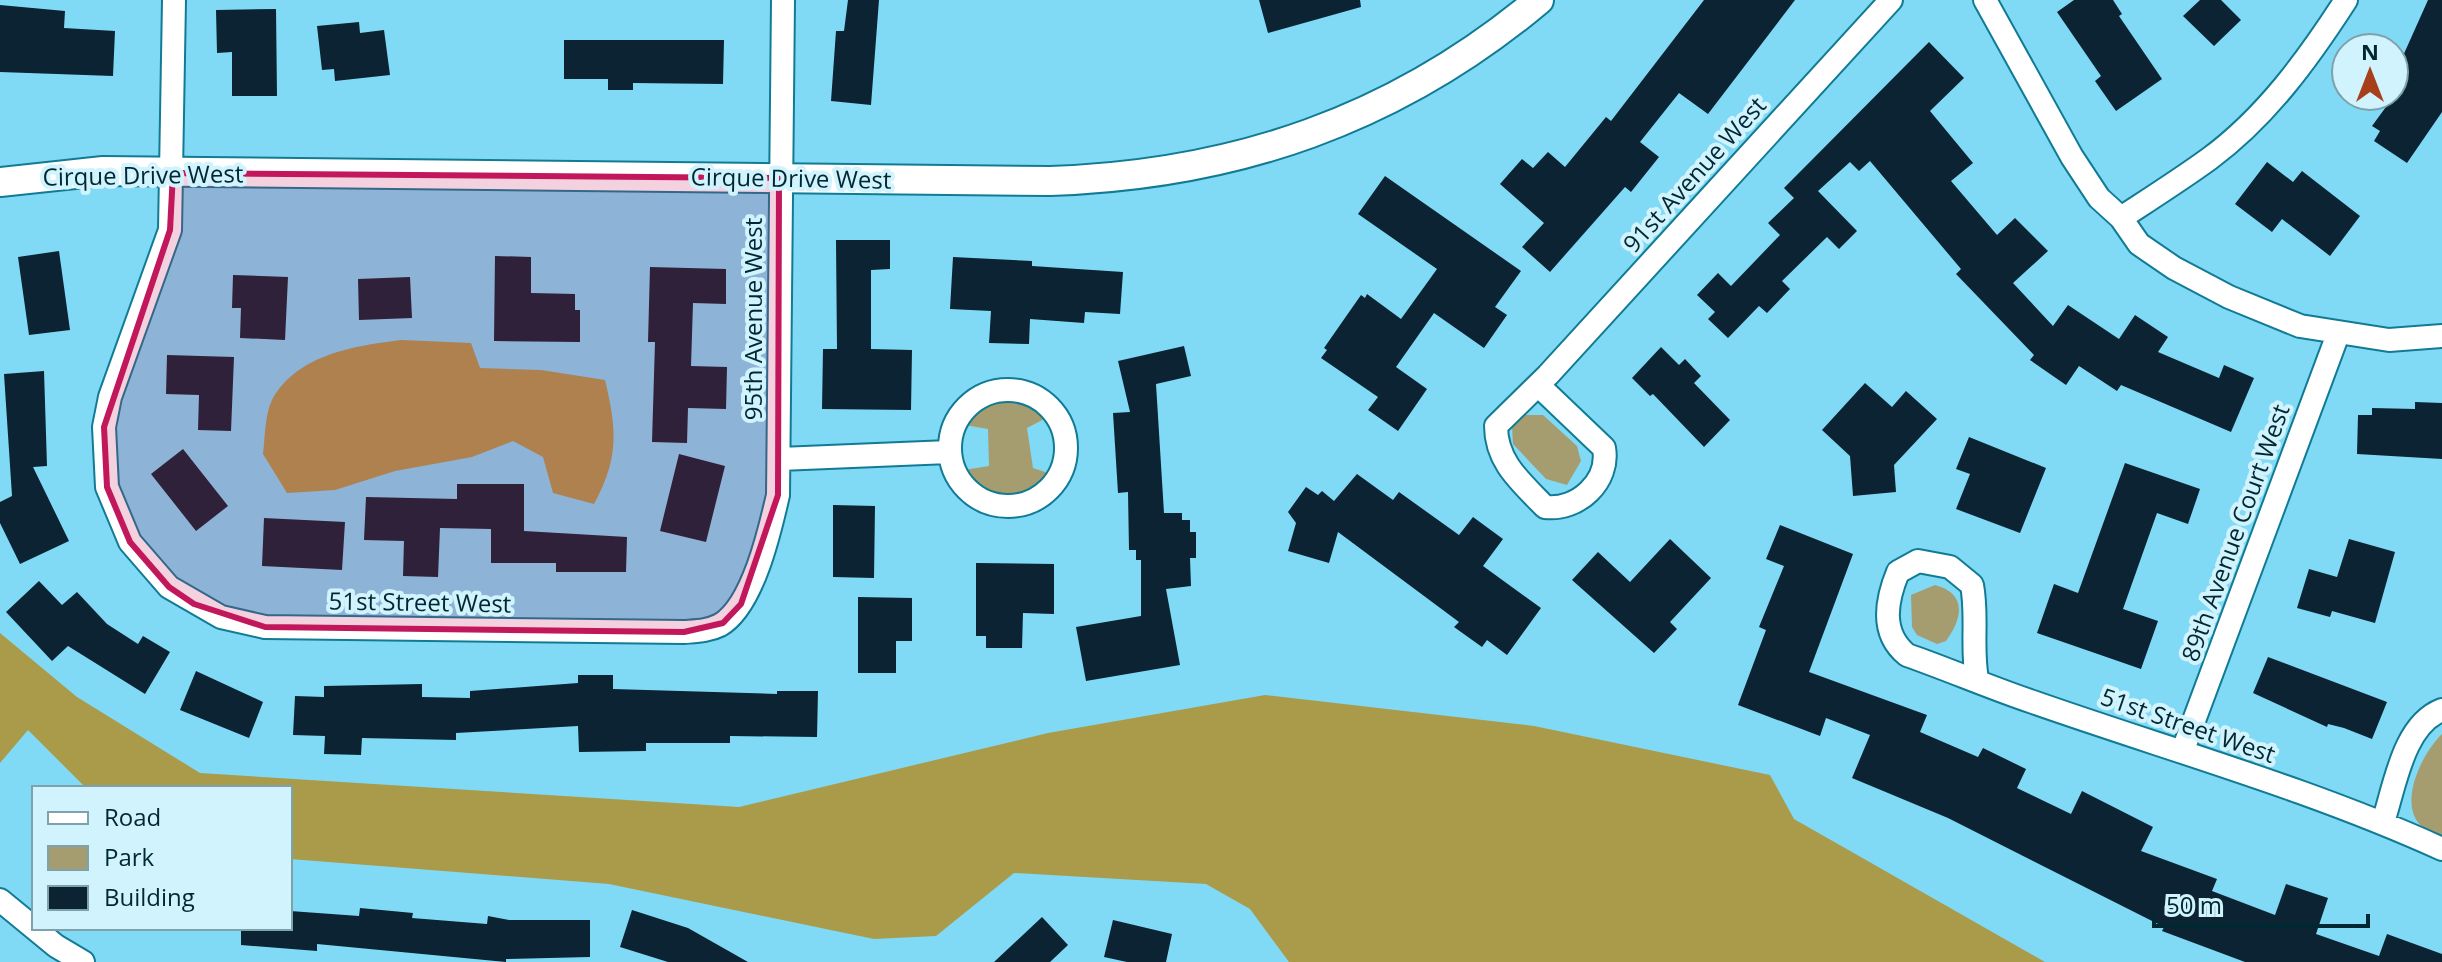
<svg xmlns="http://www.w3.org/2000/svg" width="2442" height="962" font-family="'Open Sans',sans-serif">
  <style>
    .green { fill: #a59d70 }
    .forest { fill: #aa9b4b }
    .building { fill: #0b2332 }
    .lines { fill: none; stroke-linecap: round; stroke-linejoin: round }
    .minor-casing { stroke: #127b94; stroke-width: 26 }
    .tertiary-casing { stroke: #127b94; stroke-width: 32 }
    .minor { stroke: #fff; stroke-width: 22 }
    .tertiary { stroke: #fff; stroke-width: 28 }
    .marked { fill: #c2185b; fill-opacity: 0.2; stroke: #c2185b; stroke-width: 6; stroke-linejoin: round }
    .labels { text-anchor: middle; stroke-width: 8; stroke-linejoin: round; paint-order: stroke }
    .street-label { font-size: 24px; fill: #002833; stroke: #d1f3fd }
  </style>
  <rect width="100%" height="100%" fill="#80daf5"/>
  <!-- green -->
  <path class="green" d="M1004,399L1035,407L1046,418L1027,428L1033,468L1048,473L1047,479C1019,504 987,500 964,470L989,466L988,429L965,425L975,412Z
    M1524,415H1543L1577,446L1581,461L1567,485L1546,479L1513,444L1512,427Z
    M1935,585C1968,594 1962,619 1946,641L1937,644L1917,635L1912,627L1911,595Z
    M2442,734V835C2388,826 2417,758 2442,734Z"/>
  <!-- forest -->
  <path class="forest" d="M401,340L471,343L480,368L541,370L605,380C617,430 619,458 594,504L553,493L543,457L513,441L472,457L395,471L335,490L287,493L263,454C265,438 265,414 272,400C297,354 355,346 401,340Z
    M0,633L77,697L200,773L739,807L1048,733L1265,695L1534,726L1770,775L1794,819L2045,962H1289L1250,909L1206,884L1014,873L936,936L874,939L609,884L290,859V788H86L28,730L0,763Z"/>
  <!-- building -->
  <path class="building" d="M848,0H879L871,105L831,101L836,31H844Z
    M1259,0H1360L1361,7L1268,33Z
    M1704,0H1795L1708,114L1679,93L1640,142L1659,157L1631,192L1625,187L1550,272L1522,247L1544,223L1500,184L1522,159L1533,168L1548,152L1565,167L1606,117L1611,121Z
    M2074,0H2113L2122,14L2119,16L2162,79L2116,111L2095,81L2101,76L2057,12Z
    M2200,0H2221L2241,20L2214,46L2183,16Z
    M2428,0H2442V112L2407,163L2374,141L2380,131L2372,126L2394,96V76Z
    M0,5L65,11L64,28L115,31L113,76L0,72Z
    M276,9L277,96H232V52L217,53L216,10Z
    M359,22L360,33L384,30L390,75L335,81L334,69L322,70L317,26Z
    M564,40H724L723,84L633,83V90H608V79H564Z
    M1929,42L1964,78L1930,111L1973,163L1951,181L1997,235L2015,218L2048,251L2013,283L2053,326L2068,305L2119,339L2135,315L2168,337L2158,352L2219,378L2224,365L2254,378L2231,432L2121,385L2117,391L2079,366L2066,385L2030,360L2034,355L1956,274L1961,269L1870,161L1859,171L1850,162L1818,191L1857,231L1839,249L1827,237L1782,281L1790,289L1767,313L1759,306L1728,338L1708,319L1715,312L1697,295L1718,273L1731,286L1780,235L1768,223L1794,198L1784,188Z
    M2267,162L2293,182L2302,171L2360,216L2330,256L2282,219L2272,232L2235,204Z
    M1385,176L1521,271L1495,307L1507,315L1484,348L1434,313L1396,367L1427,389L1398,431L1368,410L1378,397L1321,358L1327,350L1324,348L1361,295L1365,298L1367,294L1401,319L1437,269L1358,214Z
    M836,240H890V269L871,270V349L912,350L911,410L822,409L823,349H837Z
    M59,251L70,330L29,335L18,257Z
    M495,256L531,257V293L575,294V310H580V342L494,341Z
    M953,257L1032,261V266L1123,272L1120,314L1085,312L1084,323L1030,319L1029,344L989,343L991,311L950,309Z
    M650,267L726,269V304L693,303L691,366L727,367L726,409L688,408L687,443L652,442L655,342H648Z
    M233,275L288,277L285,340L240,338L241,308H232Z
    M410,277L412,318L359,320L358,279Z
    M1184,346L1191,376L1156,384L1164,513H1182V520H1190V532H1196V558H1190L1191,586L1166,589L1180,665L1086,681L1076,627L1141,616V560H1136V550H1129L1128,492L1118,493L1113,413L1130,412L1118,361Z
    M1661,347L1679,365L1685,359L1701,376L1694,383L1730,420L1704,447L1653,394L1650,396L1632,378Z
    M167,355L234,357L231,431L198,430L199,395L166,394Z
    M44,371L47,466L33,467L69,541L20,564L0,523V502L12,496L4,374Z
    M1865,383L1892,407L1906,391L1937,419L1894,465L1896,492L1853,496L1850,456L1822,430Z
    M2415,402L2442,403V459L2357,454L2358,415H2372V408L2415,409Z
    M1969,437L2046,468L2020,533L1956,509L1970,474L1956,469Z
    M183,449L228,506L196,531L151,474Z
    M679,454L725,466L706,542L660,531Z
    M2125,463L2200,489L2188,524L2157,513L2123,609L2158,621L2141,669L2037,633L2054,584L2078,593Z
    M1357,474L1393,500L1399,492L1459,535L1473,517L1503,539L1483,566L1541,608L1507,655L1487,640L1482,647L1454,627L1459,622L1338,532L1329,563L1288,551L1296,523L1288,512L1306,487L1318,495L1322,491L1334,501Z
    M457,484H524V531L627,537L626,572H556V563H491V529L440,528L438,577L403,576L404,541L364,540L366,497L457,499Z
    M833,505L875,506L874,578L833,577Z
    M264,518L345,522L342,570L262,566Z
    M1780,525L1853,554L1809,672L1927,715L1920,732L1978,757L1983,748L2026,769L2017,788L2071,814L2082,791L2153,827L2141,851L2217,879L2212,891L2275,915L2286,884L2328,898L2316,934L2379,956L2387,934L2442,954V962H2245L2162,931L2164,927L1948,818L1852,778L1870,735L1826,718L1820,736L1738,705L1766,630L1759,627L1784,566L1766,559Z
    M1670,539L1711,578L1670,622L1677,629L1654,653L1572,580L1598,552L1630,582Z
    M2349,539L2395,552L2375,623L2332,611L2330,617L2297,608L2309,569L2337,577Z
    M976,563L1054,564V614L1023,613L1022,648H986V636H976Z
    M39,581L62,605L77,592L107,624L138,644L143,636L170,652L145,694L68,646L52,661L6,612Z
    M858,597L912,598V641H896V673H858Z
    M2268,657L2387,702L2372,739L2344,728L2328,724L2327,727L2253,693Z
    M196,671L263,702L249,738L180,710Z
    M578,675H613V689L777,694V691H818L817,737L730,736V743H646V751L579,752L578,726L456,733V740L362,738L361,755L324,754L325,736L293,735L295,696L324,697V686L422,684V697L470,698V691L578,683Z
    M360,908L413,913L412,918L487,924L488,916L509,920H590V957L506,959V962L317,944V951L241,945V928H290V911L359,916Z
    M632,910L688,928L748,962H668L620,947Z
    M1042,917L1068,945L1050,962H994Z
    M1113,920L1172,934L1166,962H1127L1104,957Z"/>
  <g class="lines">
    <defs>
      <path id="minor" d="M174,0L170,230L110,397L104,427L107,487L130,542L169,587L221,617L265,627L684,632C697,631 708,631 720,625C753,606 770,530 778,495L783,0
        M1985,0L2072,157L2099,198L2121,218L2139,244L2174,268L2229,297L2300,326L2389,340L2442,336
        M2121,218C2150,199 2180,180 2209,159C2266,117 2308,59 2346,0
        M1538,385L1604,448C1610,481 1578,511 1545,507C1521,482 1496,462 1496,426L1548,375L1891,0
        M950 448a58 58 0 1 1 116 0a58 58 0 1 1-116 0Z
        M780,459L949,452
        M1977,679C1971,647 1978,617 1972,585L1950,567L1918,561L1898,572C1886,601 1880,633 1907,655C1950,670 1991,688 2033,702C2170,750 2310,789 2442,849
        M2183,750L2338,334
        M2383,822C2395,786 2403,725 2442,710
        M0,900L56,946L83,962"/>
      <path id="tertiary" d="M0,182L103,171L1050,181C1235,175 1396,120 1539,0"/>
    </defs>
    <!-- minor casing -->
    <use href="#minor" class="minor-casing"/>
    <!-- tertiary casing -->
    <use href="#tertiary" class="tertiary-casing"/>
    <!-- minor -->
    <use href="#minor" class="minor"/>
    <!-- tertiary -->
    <use href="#tertiary" class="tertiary"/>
  </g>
  <!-- marked area -->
  <path class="marked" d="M173,173L779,178L778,495L741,604L723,623L684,632L265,627L194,604L169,587L130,542L107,487L104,427L170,230Z"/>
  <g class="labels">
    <!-- street labels -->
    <g class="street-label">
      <text transform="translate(1695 175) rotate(-48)" y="8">91st Avenue West</text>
      <text transform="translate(143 176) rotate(-1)" y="8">Cirque Drive West</text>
      <text transform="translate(791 179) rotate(1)" y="8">Cirque Drive West</text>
      <text transform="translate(754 319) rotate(-90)" y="8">95th Avenue West</text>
      <text transform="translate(2236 533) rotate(-70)" y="8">89th Avenue Court West</text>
      <text transform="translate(420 603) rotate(1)" y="8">51st Street West</text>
      <text transform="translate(2188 726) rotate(19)" y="8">51st Street West</text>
    </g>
  </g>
  <!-- legend -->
  <rect x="32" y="786" width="260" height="144" fill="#d1f3fd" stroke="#7da2ac" stroke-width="2"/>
  <rect x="48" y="812" width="40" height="12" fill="#ffffff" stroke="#7da2ac" stroke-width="2"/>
  <text x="104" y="826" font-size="24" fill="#002833">Road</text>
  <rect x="48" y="846" width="40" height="24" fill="#a59d70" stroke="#7da2ac" stroke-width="2"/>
  <text x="104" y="866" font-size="24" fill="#002833">Park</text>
  <rect x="48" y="886" width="40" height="24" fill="#0b2332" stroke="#7da2ac" stroke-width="2"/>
  <text x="104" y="906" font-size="24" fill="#002833">Building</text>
  <!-- north arrow -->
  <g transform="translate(2370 72)"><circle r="38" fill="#d1f3fd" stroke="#7da2ac" stroke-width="2"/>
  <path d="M0-6L14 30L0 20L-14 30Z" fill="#a7401a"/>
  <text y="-12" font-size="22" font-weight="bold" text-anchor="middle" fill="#002833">N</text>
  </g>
  <!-- scale -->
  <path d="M2154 914v12h214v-12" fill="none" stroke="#002833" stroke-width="4"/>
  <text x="2166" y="914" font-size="24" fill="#002833" stroke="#d1f3fd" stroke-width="6" paint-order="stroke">50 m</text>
</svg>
